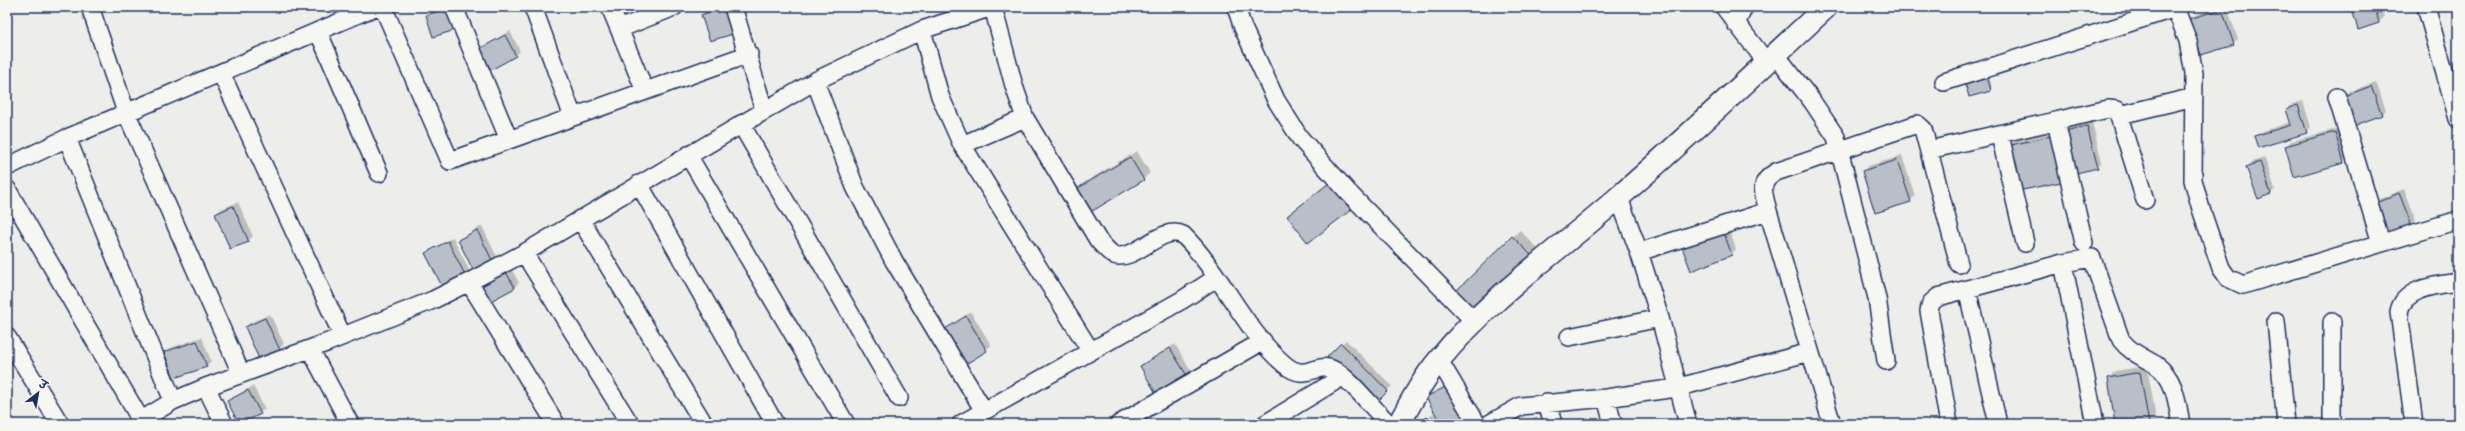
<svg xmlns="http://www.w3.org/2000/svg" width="2465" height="431" font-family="'Shantell Sans','Playpen Sans Deva',sans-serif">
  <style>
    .water { fill: #a5acbc; stroke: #6e7a96 }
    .shadow { fill: #0003 }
    .building { fill: #b9bfc8; stroke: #1b2f5e }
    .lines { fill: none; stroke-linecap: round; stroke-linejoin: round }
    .minor-casing { stroke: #1b2f5e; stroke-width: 20 }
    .tertiary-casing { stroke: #1b2f5e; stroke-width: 25 }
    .minor { stroke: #f6f6f2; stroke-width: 17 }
    .tertiary { stroke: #f6f6f2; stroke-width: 22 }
  </style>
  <rect width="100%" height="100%" fill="#edeeec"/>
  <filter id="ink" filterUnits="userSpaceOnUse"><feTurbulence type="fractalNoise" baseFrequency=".025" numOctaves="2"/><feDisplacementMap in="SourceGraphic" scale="8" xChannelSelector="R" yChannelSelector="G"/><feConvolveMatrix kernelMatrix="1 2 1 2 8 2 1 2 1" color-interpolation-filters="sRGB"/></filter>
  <g filter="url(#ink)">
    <!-- water -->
    <path class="water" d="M2458,402V424H2454L2452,415Z"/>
    <!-- shadow -->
    <path class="shadow" d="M444,7H457L427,15L432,11Z
      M717,7H733L702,15L706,11Z
      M2219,7H2227L2238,39L2233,44L2190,19L2195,15Z
      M2355,7H2380L2384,17L2379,22L2358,28L2353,9Z
      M510,31L520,51L516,55L480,49Z
      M1989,75L1992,88L1970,96Z
      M2376,82L2386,110L2381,114L2343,97L2348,92Z
      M2303,101L2311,127L2306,132L2255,137L2260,132L2291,122L2287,109L2292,104Z
      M2092,122L2102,162L2097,167L2008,146L2015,139L2062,129L2063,132L2067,128Z
      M2340,128L2348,157L2343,162L2286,146L2291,141Z
      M1137,151L1150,173L1143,179L1076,190L1083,183Z
      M1902,156L1915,196L1910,201L1863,171L1868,166Z
      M2265,158L2275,189L2271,194L2248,167L2252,162Z
      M1336,177L1357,203L1350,209L1288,216Z
      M2404,189L2416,220L2412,225L2387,235L2375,204L2379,199Z
      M238,202L253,236L248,241L216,214L221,209Z
      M482,226L498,259L493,263L459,240Z
      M1728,227L1736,249L1732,254L1692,270Z
      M1520,230L1538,249L1474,311L1456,292Z
      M453,237L470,272L465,276L426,253Z
      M511,268L519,283L514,287L481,286Z
      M971,312L991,345L986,350L941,332Z
      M270,314L284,344L279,349L246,327L250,323Z
      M202,337L211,361L206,366L166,352L170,348Z
      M1346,340L1392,386L1374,403L1328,357Z
      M1175,344L1191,371L1157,393L1141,366Z
      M2147,366L2157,424H2116L2109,378L2115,371Z
      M1456,380L1473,424H1421L1433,413L1440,420L1427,397Z
      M253,386L265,409L240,424L228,401Z"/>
    <!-- building -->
    <path class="building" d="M452,7L458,29L433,37L426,15Z
      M723,7H727L736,33L710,41L701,15Z
      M2358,7H2375L2379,23L2358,30L2352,9Z
      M2222,9L2234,45L2201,55L2189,19Z
      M505,35L516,56L491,70L479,49Z
      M1987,76L1991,91L1969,97L1965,82Z
      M2371,86L2382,115L2353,126L2342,97Z
      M2298,105L2307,133L2258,148L2254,136L2291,125L2286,109Z
      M2087,126L2098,168L2072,174L2061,132Z
      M2335,132L2344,163L2294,177L2285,146Z
      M2055,135L2066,181L2018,191L2007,146Z
      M1130,157L1144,180L1089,213L1075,190Z
      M1897,160L1911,202L1875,213L1862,171Z
      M2260,162L2271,194L2258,199L2246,167Z
      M1329,183L1351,210L1308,243L1287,216Z
      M2399,193L2412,226L2386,236L2374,204Z
      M233,206L249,242L230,249L215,214Z
      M477,230L494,264L475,274L458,240Z
      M1723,231L1732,255L1691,271L1682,247Z
      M1512,236L1532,256L1474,312L1455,292Z
      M448,241L466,277L443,288L425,253Z
      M506,272L515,288L489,302L480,286Z
      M966,316L987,351L961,367L940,332Z
      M265,318L280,350L259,359L245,327Z
      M197,341L207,367L174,378L164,352Z
      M1341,343L1388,391L1374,405L1327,357Z
      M1170,348L1187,376L1157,395L1140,366Z
      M2140,372L2149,424H2115L2108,378Z
      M1451,384L1473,424H1441L1426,397Z
      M248,390L261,414L239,424L227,401Z
      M1427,417L1434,424H1420Z"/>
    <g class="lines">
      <defs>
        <path id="minor" d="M90,7L126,112L241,373
          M383,7L450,161L749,54
          M454,7L509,140
          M533,7L573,117
          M610,7L645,91
          M733,7L764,110
          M993,7L1014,86L1025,118L1098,240C1103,245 1108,252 1114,255C1134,263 1161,224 1183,235C1220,271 1244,330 1284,364C1306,383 1315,362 1332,369C1348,376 1375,411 1389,424
          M1236,7L1243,28L1276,100L1300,138L1348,192L1475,322
          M1724,7L1767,63
          M2175,7L2188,41L2194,73L2193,180L2201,209L2221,268L2228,278L2243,285L2458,220
          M2426,7L2458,119
          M1736,24L1744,7
          M619,29L674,7
          M922,30L940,96L962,145L1090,350
          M318,31L379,173
          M1776,55L1812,101L1836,137L1877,298L1886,361
          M221,73L342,335
          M815,81L855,187L894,261L984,411
          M1944,82L2179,7
          M2337,97L2381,243
          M2120,115L2194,97
          M2056,122L2084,243
          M741,124L899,398
          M2000,135L2025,243
          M67,138L173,401
          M962,145L1025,118
          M1929,150L2108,109L2117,110L2145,200
          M688,155L846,424
          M7,167L67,138L375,7
          M639,184L775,424
          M7,189L143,424
          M1619,198L1639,252L1660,318L1688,424
          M1768,211L1832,424
          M580,219L704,424
          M1639,252L1768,211C1764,193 1757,183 1776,172L1917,124L1923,129L1959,264
          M524,253L630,424
          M2063,263L2095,424
          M469,282L556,424
          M1967,289L1998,424
          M2276,321L2286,424
          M2332,322V424
          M7,337L60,424
          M1569,337L1660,318
          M310,349L350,424
          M1439,360L1477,424
          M206,387L224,424
          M1606,398L1613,424
          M1547,402L1553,424
          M135,424L173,401L206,387L326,343L433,300L469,282L524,253L815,81L922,30L992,7
          M961,424L1182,300L1216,278
          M1119,424L1263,341
          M1265,424L1342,377
          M1489,424L1521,406L1606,398L1676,388L1810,352
          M1949,424L1929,311L1931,303L1938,297L2063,263L2092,258L2121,340C2131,353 2143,357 2156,365C2176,379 2177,403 2181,424
          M2414,424L2399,312C2403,288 2437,285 2458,282"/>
        <path id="tertiary" d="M1399,424C1411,402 1423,379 1439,360C1490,297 1559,250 1619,197C1689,136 1758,71 1826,7"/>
      </defs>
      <!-- minor casing -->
      <use href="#minor" class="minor-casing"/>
      <!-- tertiary casing -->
      <use href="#tertiary" class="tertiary-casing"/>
      <!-- minor -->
      <use href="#minor" class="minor"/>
      <!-- tertiary -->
      <use href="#tertiary" class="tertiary"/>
    </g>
  </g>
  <!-- margin -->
  <rect width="2465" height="431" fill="none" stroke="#f6f6f2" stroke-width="24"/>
  <rect x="12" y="12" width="2441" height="407" fill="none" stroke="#1b2f5e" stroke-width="1.5" filter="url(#ink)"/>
  <!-- north arrow -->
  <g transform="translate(38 393) rotate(31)" stroke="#f6f6f2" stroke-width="3" paint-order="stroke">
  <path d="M0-3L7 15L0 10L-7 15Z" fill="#1b2f5e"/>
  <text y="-6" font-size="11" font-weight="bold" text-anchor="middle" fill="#1b2f5e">उ</text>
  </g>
</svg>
